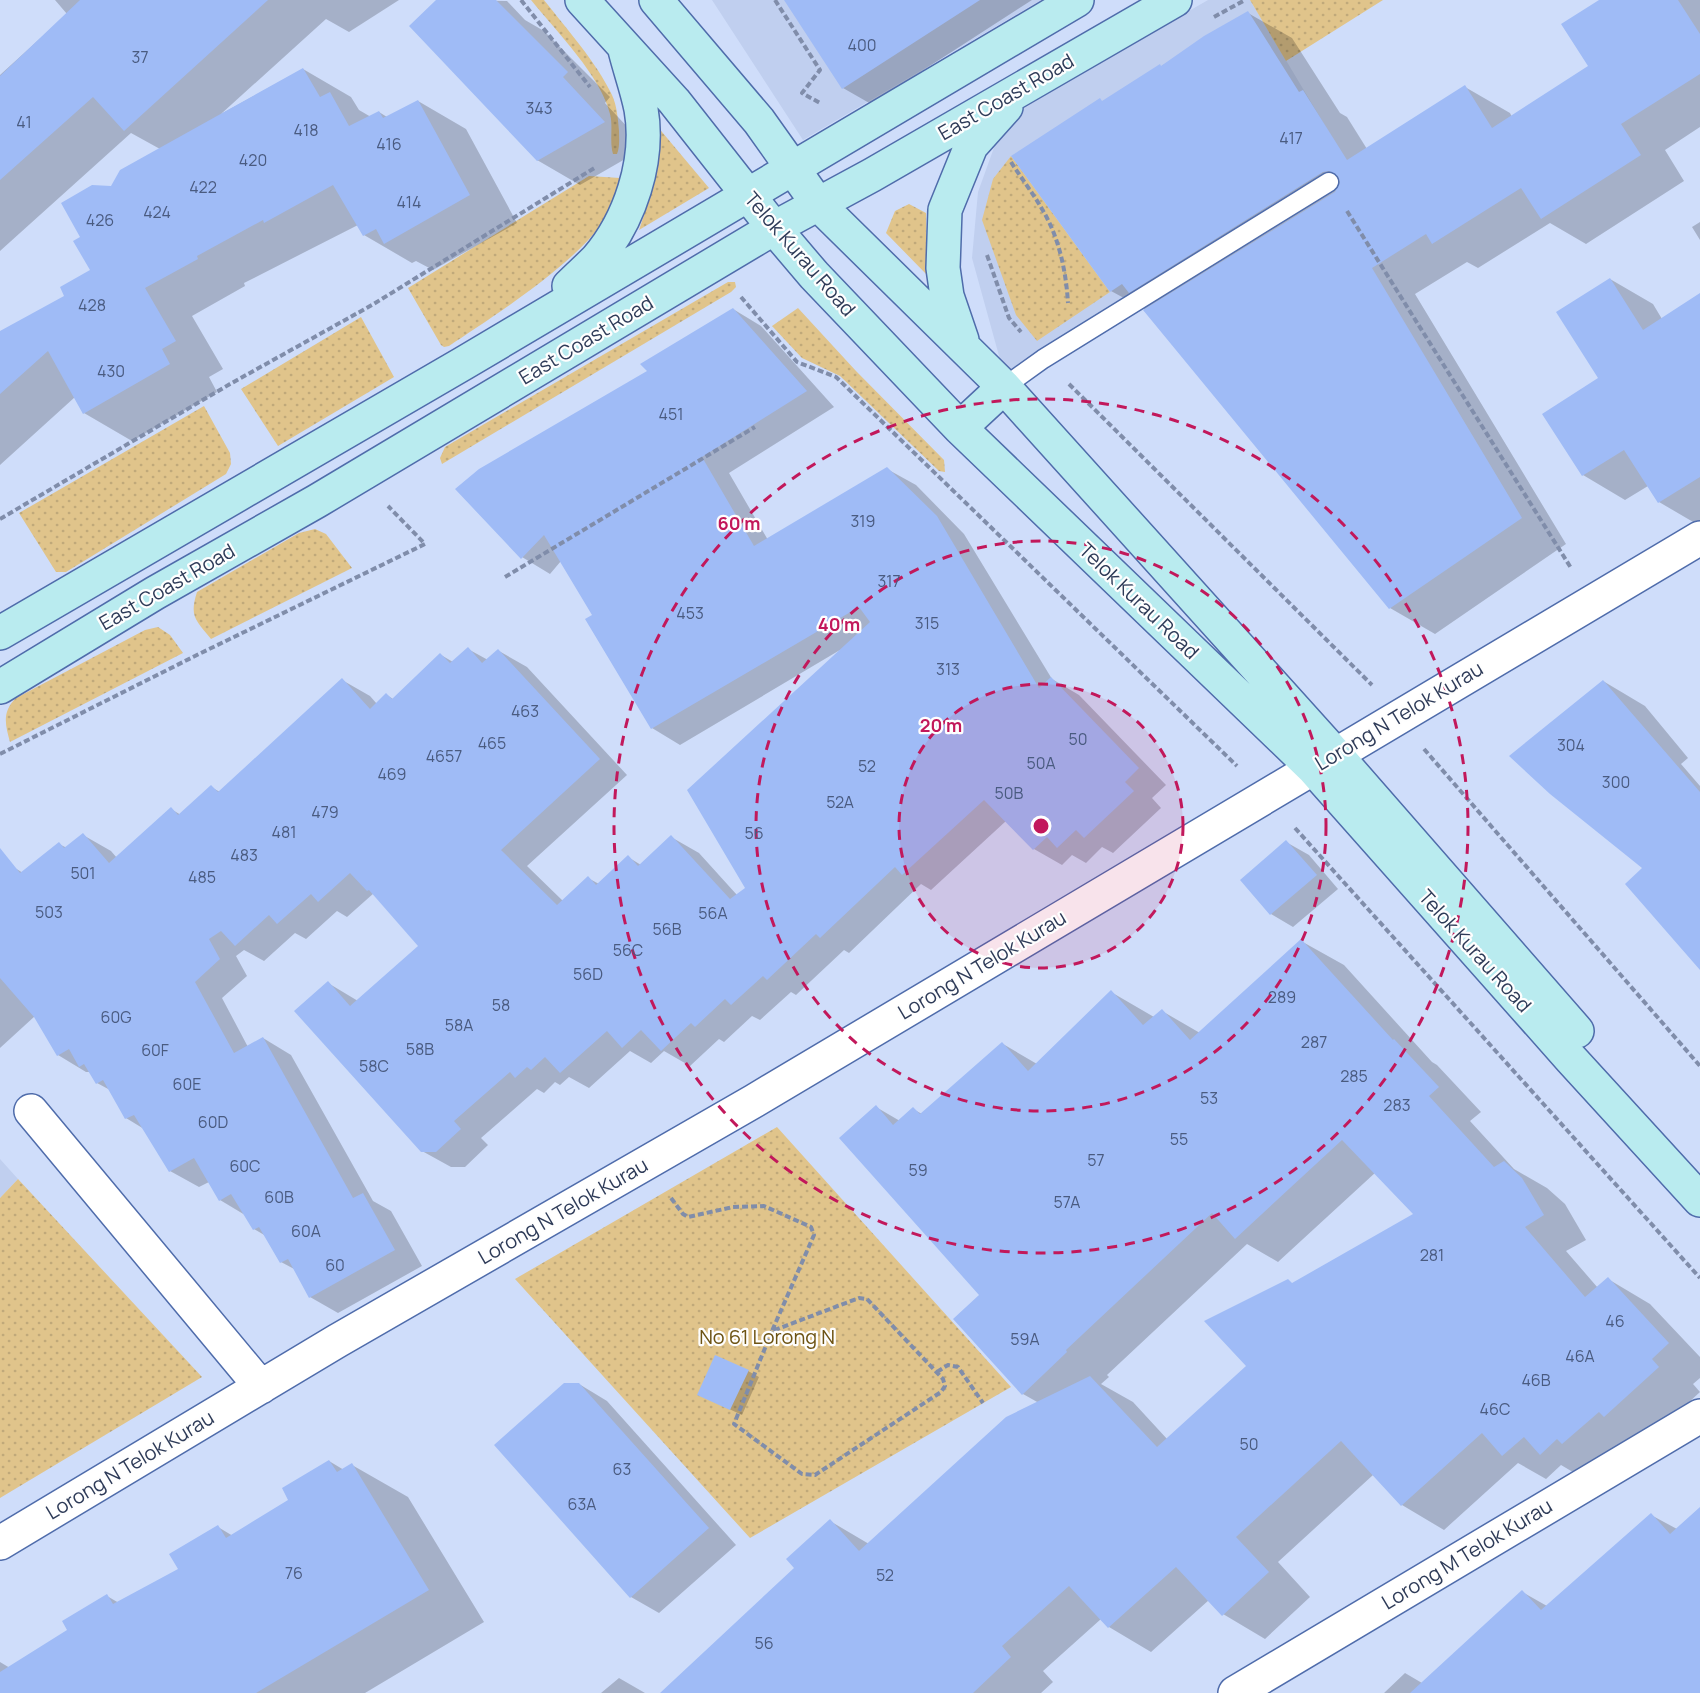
<svg xmlns="http://www.w3.org/2000/svg" width="1700" height="1693" font-family="Manrope,sans-serif">
  <style>
    .built { fill: #c0cfef }
    .grass { fill: url(#grass-dots) }
    .shadow { fill: #0003; fill-rule: evenodd }
    .building { fill: #9fbbf6 }
    .lines { fill: none; stroke-linecap: round; stroke-linejoin: round }
    .lane-casing { stroke: #4f6cab; stroke-width: 21 }
    .street-casing { stroke: #4f6cab; stroke-width: 36 }
    .secondary-casing { stroke: #4f6cab; stroke-width: 36 }
    .path { stroke: #808daa; stroke-width: 4; stroke-dasharray: 6 3; stroke-linecap: butt }
    .lane { stroke: #fff; stroke-width: 18 }
    .street { stroke: #fff; stroke-width: 33 }
    .secondary { stroke: #b9ebef; stroke-width: 33 }
    .ring { fill: none; stroke: #c2185b; stroke-width: 3; stroke-dasharray: 10 8 }
    .labels { text-anchor: middle; stroke-width: 4.5; stroke-linejoin: round; paint-order: stroke }
    .number-label { font-size: 16px; fill: #4a5b80 }
    .street-label { font-size: 20px; fill: #2e3b58; stroke: #fefefe }
    .park-label { font-size: 20px; fill: #6d5313; stroke: #fefefe }
    .centre { fill: #c2185b; stroke: #fefefe; stroke-width: 3 }
    .ring-label { font-size: 18px; text-anchor: middle; font-weight: bold; fill: #c2185b; stroke: #fefefe; stroke-width: 4.5; stroke-linejoin: round; paint-order: stroke }
  </style>
  <defs>
    <pattern id="grass-dots" width="8" height="8" patternUnits="userSpaceOnUse" patternTransform="scale(1.5)"><rect width="8" height="8" fill="#e0c48b"/><path d="M2 2h.1M6 6h.1" fill="none" stroke="#c0a97a" stroke-width="1.8" stroke-linecap="round"/></pattern>
  </defs>
  <rect width="100%" height="100%" fill="#cfddfa"/>
  <!-- built -->
  <path class="built" d="M712,0H1041L803,140Z
    M1208,0H1250L1348,164L1004,374L972,258L978,192L1005,117Z
    M0,1159L18,1179L0,1198Z"/>
  <!-- grass -->
  <path class="grass" d="M531,0H544C566,28 597,63 612,95C617,106 618,119 619,131C619,138 620,147 617,154H613L612,150C610,138 613,125 610,114C601,76 556,31 531,0Z
    M1250,0H1383L1286,61Z
    M657,126L709,188L639,230C652,196 654,162 657,126Z
    M1011,156L1110,292L1037,341L1016,315L982,220L993,179Z
    M589,176L620,178C618,186 617,194 615,201C596,252 495,315 449,346L444,347L441,345L408,288Z
    M909,204L926,213L927,275L886,233L895,211Z
    M728,282H735L736,287L731,292L442,464L440,458L445,447Z
    M798,308L856,371L944,460L945,472L939,471L840,376L802,358L772,326Z
    M361,317L394,377L278,446L241,389Z
    M204,406L230,453L231,464L226,474L66,572H56L19,513Z
    M315,529L326,534L352,568L211,639C196,620 189,617 197,592L299,533Z
    M158,627L170,635L183,653L10,742C5,724 2,712 16,698L145,630Z
    M777,1127L1011,1387L750,1538L515,1279Z
    M18,1179L202,1377L0,1498V1198Z"/>
  <!-- shadow -->
  <path class="shadow" d="M55,0H399L349,32L326,19L221,114L303,69L351,97L359,110L371,117L379,112L387,117L418,101L466,129L517,223L433,270L416,261L412,263L364,235L358,225L244,283L245,286L192,316L223,369L209,377L217,392L132,441L84,413L75,397L0,465V333L66,296L92,271L82,237L112,188L160,149L131,133L0,251V75L67,14Z
    M438,0L507,1L525,20L544,31L610,97L605,103L646,147L580,185L537,160Z
    M785,0H1032L871,104L843,88Z
    M1602,0H1700V127L1665,150L1684,181L1586,244L1550,223L1478,268L1467,262L1415,294L1566,544L1435,634L1390,608L1146,310L1111,291L1103,102L1248,13L1292,38L1340,113L1347,117L1367,149L1465,87L1510,113L1512,117L1590,67Z
    M1700,222V240L1692,227Z
    M1610,279L1653,304L1662,319L1700,295V526L1659,502L1648,486L1625,500L1583,475L1600,379Z
    M733,309L761,326L834,407L729,473L768,540L887,469L916,485L964,534L1052,679L1079,695L1166,785L1152,798L1161,808L1113,853L1102,847L1086,863L1072,855L1062,865L1034,849L1006,821L931,890L921,884L849,953L844,950L796,995L791,992L760,1020L752,1016L724,1042L719,1039L690,1066L664,1051L651,1063L630,1051L589,1088L569,1077L560,1085L555,1082L544,1093L537,1089L481,1138L488,1145L465,1167H451L422,1151L328,983L358,1001L420,946L374,893L347,917L337,911L306,939L295,933L264,961L244,950L236,956L247,976L222,998L248,1047L263,1038L291,1055L373,1201L391,1211L422,1266L338,1313L310,1297L296,1270L281,1262L266,1236L254,1229L245,1215L220,1200L209,1182L199,1187L170,1171L144,1129L126,1118L110,1090L97,1083L91,1072H86L58,1055L35,1016L0,1048V880L15,868L23,873L59,844L67,848L83,835L111,851L117,858L171,809L181,815L211,787L220,792L342,680L370,696L377,704L387,695L393,699L441,655L453,662L468,649L488,660L499,651L527,667L627,775L527,866L563,901L588,878L599,884L628,857L641,865L671,837L699,853L737,895L747,888L840,650L680,745L652,728L594,615L561,561L550,574L522,557L649,372Z
    M1603,681L1645,706L1688,758L1681,764L1700,786V968L1645,868Z
    M1286,842L1309,855L1338,889L1293,927L1271,914Z
    M1301,941L1344,965L1432,1062L1437,1065L1481,1112L1470,1121L1514,1169L1547,1188L1565,1204L1586,1240L1566,1251L1598,1288L1608,1279L1650,1304L1700,1357V1378L1693,1384L1700,1392L1647,1441L1583,1478L1561,1465L1546,1479L1518,1463L1444,1530L1402,1505L1373,1475L1278,1562L1310,1597L1265,1639L1223,1614L1209,1600L1151,1652L1109,1627L1101,1619L1043,1671L1053,1682L1041,1693H663L796,1568L830,1521L869,1544L1039,1403L1023,1394L982,1296L876,1107L900,1121L913,1109L922,1114L1003,1044L1037,1064L1111,992L1154,1017L1162,1011L1200,1033ZM1376,1172L1416,1214L1293,1284L1248,1366L1168,1440L1133,1402L1101,1384L1109,1377L1107,1375L1247,1244L1278,1262Z
    M748,1371L759,1377L742,1415L699,1395Z
    M579,1384L607,1401L736,1545L659,1613L631,1597Z
    M329,1461L344,1470L352,1465L408,1497L484,1622L365,1693H0V1662L10,1668L69,1631L107,1596L119,1603L180,1570L218,1527L233,1536L290,1501Z
    M1700,1508V1693H1384L1405,1673L1422,1683L1522,1592L1547,1606L1651,1515L1677,1529Z
    M619,1678L645,1693H601Z"/>
  <!-- building -->
  <path class="building" d="M80,0H268L124,131L93,97L0,180V76Z
    M436,0H496L568,72L563,77L605,122L537,161L409,26Z
    M784,0H980L842,89Z
    M1599,0H1678L1700,34V74L1621,124L1641,155L1541,219L1521,188L1432,244L1426,234L1372,268L1522,518L1389,609L1143,310L1335,192L1340,182L1338,176L1329,171L1323,172L1129,293L1122,284L1110,292L1011,156L1100,98L1102,101L1160,64L1161,66L1204,36L1248,11L1299,92L1303,90L1347,160L1465,85L1492,128L1588,66L1561,24Z
    M303,68L320,97L330,92L349,126L379,111L383,118L418,100L470,195L384,244L376,229L363,236L333,185L264,223L263,220L197,256L198,259L145,288L176,341L162,349L170,364L83,414L48,351L0,394V331L64,296L60,287L90,270L73,241L80,237L61,203L92,185L111,186L120,170Z
    M1610,278L1643,330L1700,293V477L1658,503L1624,450L1582,476L1542,414L1598,378L1556,312Z
    M733,308L807,391L702,457L754,546L887,467L937,516L1039,688L1051,677L1139,768L1125,782L1134,791L1084,838L1076,830L1057,848L1047,837L1033,850L984,800L902,875L895,867L820,938L816,934L767,980L763,976L731,1005L725,999L695,1027L691,1023L661,1051L641,1030L622,1048L607,1031L560,1073L545,1057L531,1070L527,1067L515,1078L510,1072L454,1121L461,1129L436,1152H421L294,1011L328,981L350,1006L418,946L369,890L367,891L350,873L318,902L311,894L277,924L269,915L235,946L221,931L209,939L220,959L195,982L234,1053L263,1037L353,1198L363,1193L395,1250L309,1298L288,1259L280,1263L259,1227L253,1230L231,1194L219,1201L194,1158L169,1172L134,1115L125,1119L103,1080L96,1084L84,1064L79,1067L69,1049L57,1056L34,1017L0,978V848L20,873L59,842L64,848L83,833L109,863L171,807L178,815L211,785L218,792L342,678L370,709L386,693L392,699L440,653L450,663L468,647L482,663L498,649L600,759L501,850L557,905L588,876L596,885L628,855L638,866L671,835L730,899L745,888L687,790L870,622L859,607L651,729L585,619L592,615L544,535L521,559L455,489L479,469L647,371L640,364Z
    M1603,680L1700,792V970L1625,884L1642,868L1550,794L1509,756Z
    M1286,840L1317,875L1270,915L1240,880Z
    M1301,939L1393,1040L1394,1039L1439,1087L1429,1096L1494,1167L1504,1161L1522,1178L1544,1215L1525,1227L1585,1297L1608,1277L1669,1343L1652,1359L1659,1367L1604,1417L1599,1412L1562,1444L1557,1439L1540,1455L1524,1437L1502,1456L1482,1433L1401,1506L1341,1441L1236,1537L1269,1572L1222,1616L1176,1567L1108,1628L1069,1586L1002,1646L1011,1657L973,1693H660L794,1568L786,1559L830,1519L859,1551L1006,1417L1090,1376L1157,1447L1246,1366L1204,1321L1288,1279L1292,1283L1413,1214L1342,1140L1235,1239L1212,1213L1066,1350L1067,1352L1022,1395L953,1319L979,1295L839,1138L876,1105L893,1125L913,1107L920,1114L1002,1042L1028,1071L1111,990L1143,1025L1162,1009L1190,1040Z
    M715,1355L749,1370L730,1410L697,1395Z
    M564,1383H579L709,1528L630,1598L494,1445Z
    M329,1460L337,1472L352,1463L429,1590L256,1693H0V1672L67,1630L62,1621L107,1594L113,1604L178,1569L169,1554L218,1525L226,1538L288,1500L282,1488Z
    M1700,1507V1693H1410L1522,1590L1541,1610L1651,1513L1670,1534Z"/>
  <g class="lines">
    <defs>
      <path id="lane" d="M1004,387L1043,359L1329,182"/>
      <path id="street" d="M31,1111L261,1387
        M0,1543L337,1341L754,1101L1700,538
        M1235,1693L1700,1416"/>
      <path id="secondary" d="M582,0L674,101L774,228L814,275L960,428L1313,768L1571,1059L1700,1200
        M656,0L759,121L818,204L1004,387L1335,754L1577,1031
        M569,286C578,277 587,269 596,260C630,221 650,160 641,109C637,89 630,70 625,50
        M962,340L947,296L943,268L945,210L971,146L1006,107
        M960,428L1004,387
        M0,633L464,363L1077,0
        M0,687L155,593L317,501L774,228L872,175L1175,0"/>
    </defs>
    <!-- lane casing -->
    <use href="#lane" class="lane-casing"/>
    <!-- street casing -->
    <use href="#street" class="street-casing"/>
    <!-- secondary casing -->
    <use href="#secondary" class="secondary-casing"/>
    <!-- path -->
    <path class="path" d="M521,0L590,87
      M775,0L820,70L802,93L820,103
      M1214,17L1245,0
      M1011,162C1021,178 1033,193 1042,209C1059,237 1066,271 1068,303
      M1347,211L1571,568
      M987,255L1009,318L1021,332
      M741,297L797,362L836,377L1237,766
      M1069,384L1372,685
      M0,519L230,384L372,305L596,167
      M505,577L755,427
      M1424,749L1700,1066
      M0,754L199,654L425,544L388,506
      M1295,828L1700,1278
      M671,1198L683,1214L688,1217L733,1207L764,1206L811,1227L814,1235L772,1331L859,1298L867,1299L943,1379L945,1386L941,1392L815,1475L802,1474L734,1424L772,1331
      M937,1372L948,1365L958,1367L983,1403"/>
    <!-- lane -->
    <use href="#lane" class="lane"/>
    <!-- street -->
    <use href="#street" class="street"/>
    <!-- secondary -->
    <use href="#secondary" class="secondary"/>
  </g>
  <!-- distance rings -->
  <circle cx="1041" cy="826" r="142" fill="#c2185b" fill-opacity=".12"/>
  <g class="ring">
    <circle cx="1041" cy="826" r="142"/>
    <circle cx="1041" cy="826" r="285"/>
    <circle cx="1041" cy="826" r="427"/>
  </g>
  <g class="labels">
    <!-- number labels -->
    <g class="number-label">
      <text x="862" y="51">400</text>
      <text x="140" y="63">37</text>
      <text x="539" y="114">343</text>
      <text x="24" y="128">41</text>
      <text x="306" y="136">418</text>
      <text x="1291" y="144">417</text>
      <text x="389" y="150">416</text>
      <text x="253" y="166">420</text>
      <text x="203" y="193">422</text>
      <text x="409" y="208">414</text>
      <text x="157" y="218">424</text>
      <text x="100" y="226">426</text>
      <text x="92" y="311">428</text>
      <text x="111" y="377">430</text>
      <text x="671" y="420">451</text>
      <text x="863" y="527">319</text>
      <text x="889" y="587">317</text>
      <text x="690" y="619">453</text>
      <text x="927" y="629">315</text>
      <text x="948" y="675">313</text>
      <text x="525" y="717">463</text>
      <text x="1078" y="745">50</text>
      <text x="492" y="749">465</text>
      <text x="1571" y="751">304</text>
      <text x="444" y="762">4657</text>
      <text x="1041" y="769">50A</text>
      <text x="867" y="772">52</text>
      <text x="392" y="780">469</text>
      <text x="1616" y="788">300</text>
      <text x="1009" y="799">50B</text>
      <text x="840" y="808">52A</text>
      <text x="325" y="818">479</text>
      <text x="284" y="838">481</text>
      <text x="754" y="839">56</text>
      <text x="244" y="861">483</text>
      <text x="83" y="879">501</text>
      <text x="202" y="883">485</text>
      <text x="49" y="918">503</text>
      <text x="713" y="919">56A</text>
      <text x="667" y="935">56B</text>
      <text x="628" y="956">56C</text>
      <text x="588" y="980">56D</text>
      <text x="1282" y="1003">289</text>
      <text x="501" y="1011">58</text>
      <text x="116" y="1023">60G</text>
      <text x="459" y="1031">58A</text>
      <text x="1314" y="1048">287</text>
      <text x="420" y="1055">58B</text>
      <text x="155" y="1056">60F</text>
      <text x="374" y="1072">58C</text>
      <text x="1354" y="1082">285</text>
      <text x="187" y="1090">60E</text>
      <text x="1209" y="1104">53</text>
      <text x="1397" y="1111">283</text>
      <text x="213" y="1128">60D</text>
      <text x="1179" y="1145">55</text>
      <text x="1096" y="1166">57</text>
      <text x="245" y="1172">60C</text>
      <text x="918" y="1176">59</text>
      <text x="279" y="1203">60B</text>
      <text x="1067" y="1208">57A</text>
      <text x="306" y="1237">60A</text>
      <text x="1432" y="1261">281</text>
      <text x="335" y="1271">60</text>
      <text x="1615" y="1327">46</text>
      <text x="1025" y="1345">59A</text>
      <text x="1580" y="1362">46A</text>
      <text x="1536" y="1386">46B</text>
      <text x="1495" y="1415">46C</text>
      <text x="1249" y="1450">50</text>
      <text x="622" y="1475">63</text>
      <text x="582" y="1510">63A</text>
      <text x="294" y="1579">76</text>
      <text x="885" y="1581">52</text>
      <text x="764" y="1649">56</text>
    </g>
    <!-- street labels -->
    <g class="street-label">
      <text transform="translate(1006 97) rotate(-30)" y="7">East Coast Road</text>
      <text transform="translate(800 254) rotate(49)" y="7">Telok Kurau Road</text>
      <text transform="translate(586 340) rotate(-31)" y="7">East Coast Road</text>
      <text transform="translate(167 587) rotate(-30)" y="7">East Coast Road</text>
      <text transform="translate(1139 601) rotate(44)" y="7">Telok Kurau Road</text>
      <text transform="translate(1399 716) rotate(-31)" y="7">Lorong N Telok Kurau</text>
      <text transform="translate(1475 951) rotate(48)" y="7">Telok Kurau Road</text>
      <text transform="translate(982 965) rotate(-31)" y="7">Lorong N Telok Kurau</text>
      <text transform="translate(563 1211) rotate(-30)" y="7">Lorong N Telok Kurau</text>
      <text transform="translate(130 1465) rotate(-31)" y="7">Lorong N Telok Kurau</text>
      <text transform="translate(1467 1554) rotate(-31)" y="7">Lorong M Telok Kurau</text>
    </g>
    <!-- park labels -->
    <g class="park-label">
      <text x="767" y="1344">No 61 Lorong N</text>
    </g>
  </g>
  <circle cx="1041" cy="826" r="9" class="centre"/>
  <g class="ring-label">
    <text x="739" y="530">60 m</text>
    <text x="839" y="631">40 m</text>
    <text x="941" y="732">20 m</text>
  </g>
</svg>
